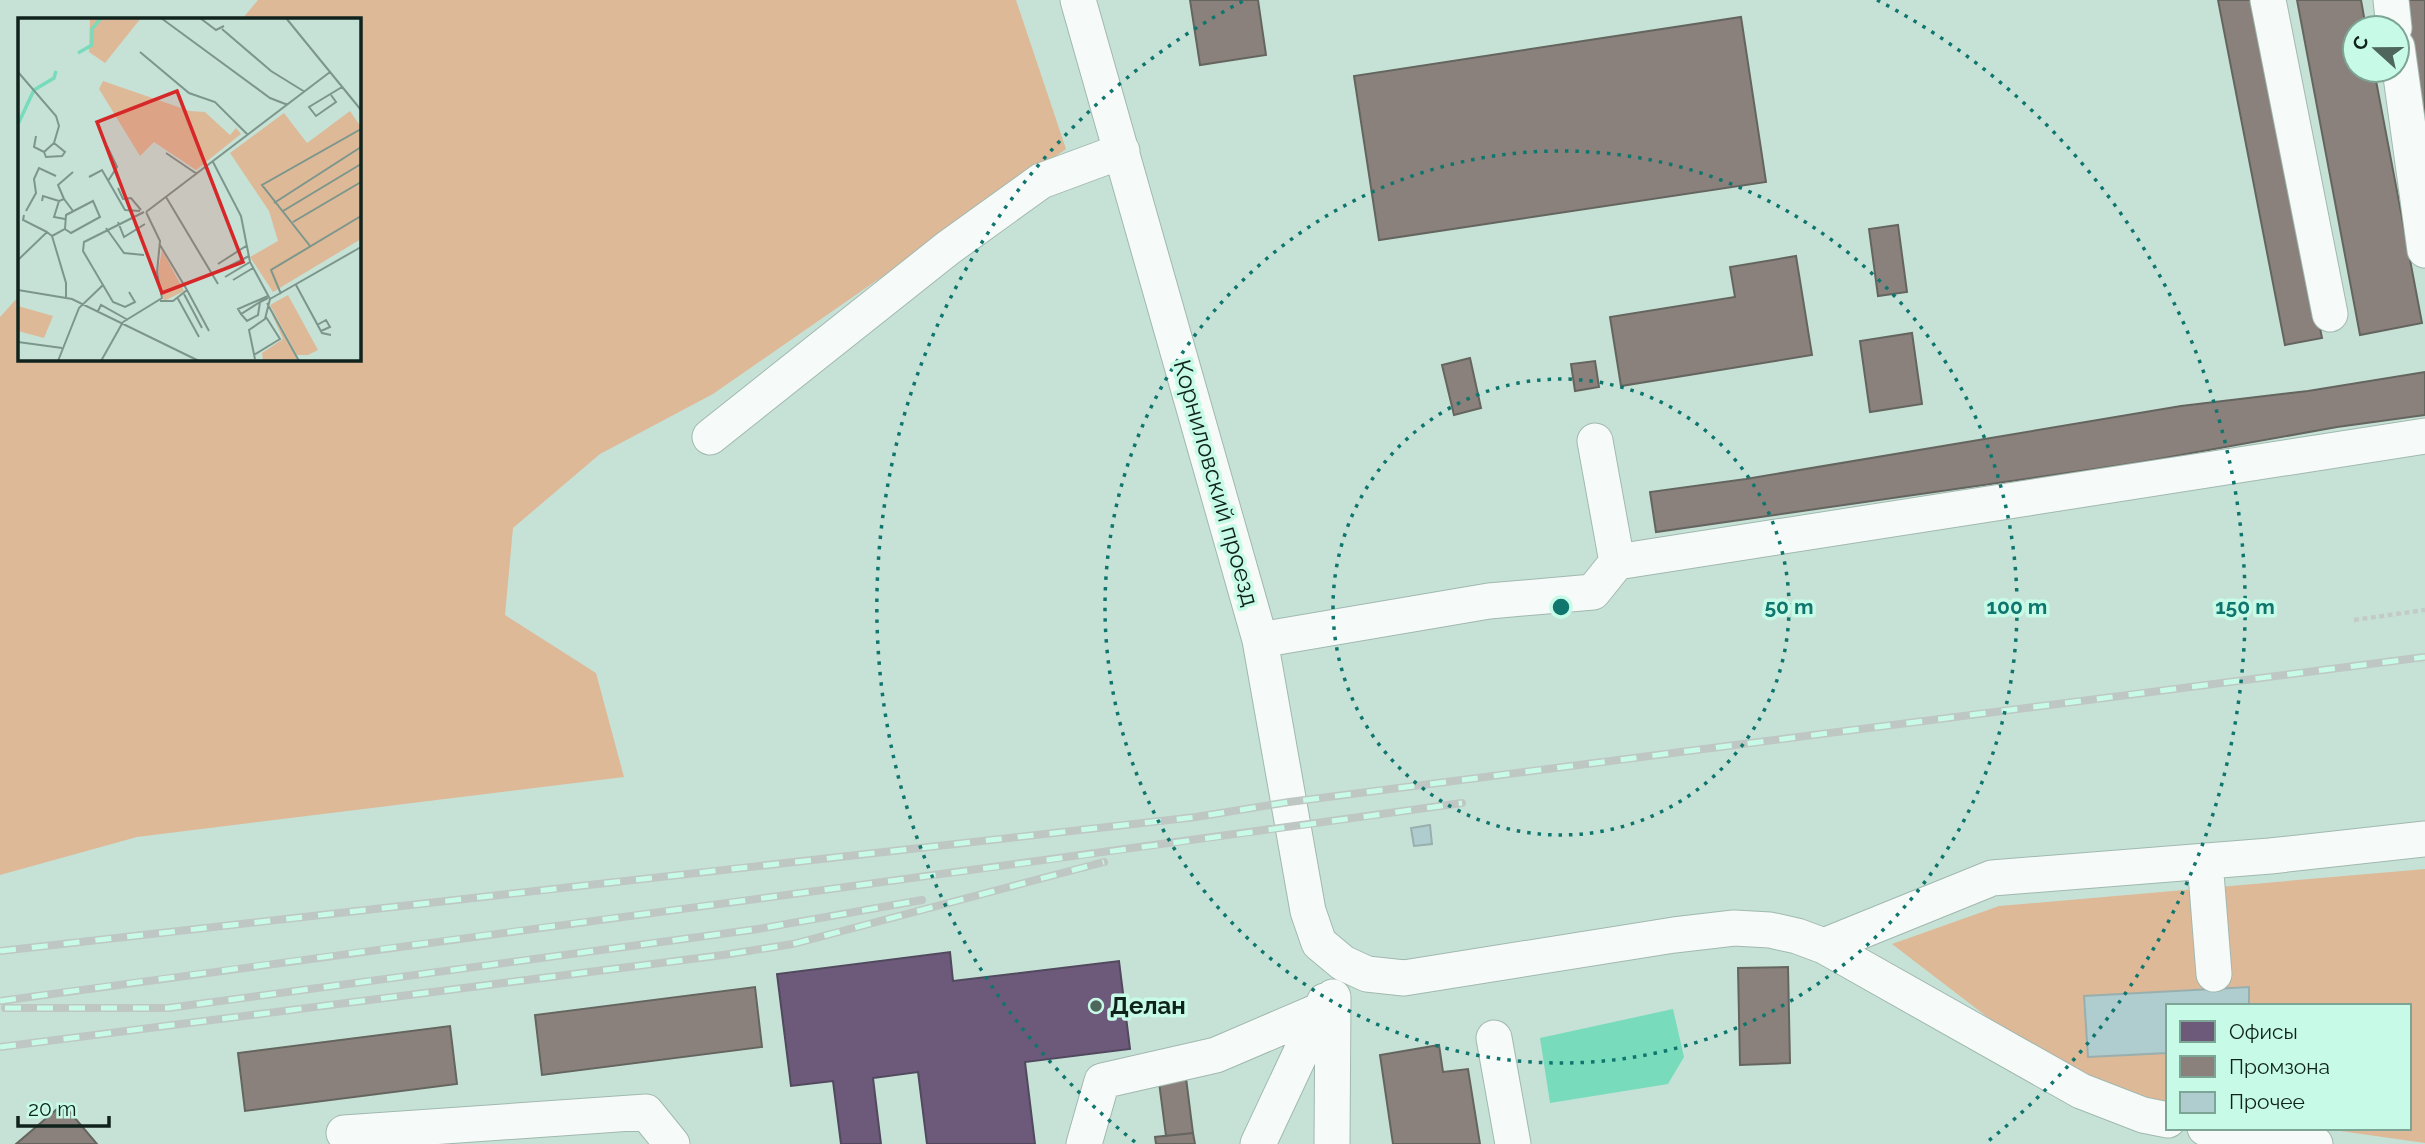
<svg xmlns="http://www.w3.org/2000/svg" width="2425" height="1144" font-family="Raleway,sans-serif">
  <style>
    .green { fill: #ddb998 }
    .water { fill: #78dbbc }
    .offices { fill: #6d597a; stroke: #51495e; stroke-width: 2 }
    .industry { fill: #8a817c; stroke: #65655f; stroke-width: 2 }
    .building { fill: #afcccf; stroke: #99afae; stroke-width: 2 }
    .lines { fill: none; stroke-linecap: round; stroke-linejoin: round }
    .minor-casing { stroke: #a1b8af; stroke-width: 37 }
    .path { stroke: #c3cbc9; stroke-width: 4.5; stroke-dasharray: 5 3.5; stroke-linecap: butt }
    .minor { stroke: #f6fbf9; stroke-width: 35 }
    .rail-casing { stroke: #bec7c3; stroke-width: 8 }
    .rail { stroke: #c7fbe7; stroke-width: 5; stroke-dasharray: 16; stroke-linecap: butt }
    .ring { fill: none; stroke: #0f766e; stroke-width: 3.5; stroke-dasharray: 3.5 7 }
    .poi-dot { fill: #4f665d; stroke: #c7fbe7; stroke-width: 2.5 }
    .labels { text-anchor: middle; stroke-width: 7; stroke-linejoin: round; paint-order: stroke }
    .street-label { font-size: 24px; fill: #0f231c; stroke: #c7fbe7 }
    .poi-label { font-size: 24px; font-weight: bold; fill: #0f231c; stroke: #c7fbe7; text-anchor: start }
    .inset-river { fill: none; stroke: #78dbbc; stroke-width: 3.5 }
    .inset-road { fill: none; stroke: #7d968c; stroke-width: 2 }
    .view { fill: #d62828; fill-opacity: 0.15; stroke: #d62828; stroke-width: 3.5 }
    .inset-edge { fill: none; stroke: #0f231c; stroke-width: 3.5 }
    .centre { fill: #0f766e; stroke: #c7fbe7; stroke-width: 3.5 }
    .ring-label { font-size: 21px; text-anchor: middle; font-weight: bold; fill: #0f766e; stroke: #c7fbe7; stroke-width: 7; stroke-linejoin: round; paint-order: stroke }
  </style>
  <rect width="100%" height="100%" fill="#c6e2d7"/>
  <!-- green -->
  <path class="green" d="M258,0H1016L1066,149L713,394L600,454L513,528L505,615L596,673L624,777L137,837L0,875V317L19,296V359H359V19H242Z
    M2425,869V1143L2319,1128H2409V1006H2168V1107L2140,1103L2033,1052L1892,944L1999,906Z"/>
  <!-- water -->
  <path class="water" d="M1673,1009L1684,1057L1668,1084L1550,1103L1540,1038Z"/>
  <!-- offices -->
  <path class="offices" d="M950,952L953,981L1119,961L1130,1049L1025,1062L1035,1144H927L918,1072L873,1078L881,1144H841L833,1081L791,1086L777,974Z"/>
  <!-- industry -->
  <path class="industry" d="M1190,0H1258L1266,55L1200,65Z
    M2218,0H2256L2322,338L2285,345Z
    M2297,0H2361L2366,28H2355V70H2374L2422,323L2360,335Z
    M2403,0H2425V126Z
    M1741,17L1766,182L1379,240L1354,76Z
    M1898,225L1907,292L1878,296L1869,229Z
    M1796,256L1812,355L1621,386L1610,317L1735,297L1730,267Z
    M1912,333L1922,404L1870,412L1860,341Z
    M1470,358L1481,408L1454,415L1442,365Z
    M1595,361L1599,387L1575,391L1571,364Z
    M2425,372V415L2337,427L2136,463L1656,532L1650,492L1746,479L2181,406L2308,391Z
    M1788,967L1790,1063L1740,1065L1738,968Z
    M755,987L762,1047L542,1075L535,1015Z
    M450,1026L457,1084L245,1111L238,1053Z
    M1439,1045L1443,1072L1468,1069L1480,1144H1393L1380,1055Z
    M1186,1078L1193,1133L1166,1136L1159,1082Z
    M63,1104L97,1144H16Z
    M1193,1133L1195,1144H1156L1155,1137Z"/>
  <!-- building -->
  <path class="building" d="M1430,825L1432,844L1414,846L1411,828Z
    M2249,987V1006H2168V1053L2088,1057L2084,996Z"/>
  <g class="lines">
    <defs>
      <path id="minor" d="M1078,0L1260,640L1308,911L1319,943L1343,963L1367,974L1404,978L1674,935L1734,928L1770,930L1797,936L1824,946L2081,1091L2143,1115L2168,1120
        M2268,0L2330,314
        M2391,0L2394,28
        M2397,47L2425,250
        M710,437L948,248L1041,181L1122,151
        M1595,441L1617,562
        M1260,640L1489,601L1593,592L1617,562L2425,436
        M2205,861L2214,974
        M1824,946L1992,878L2270,856L2425,839
        M1494,1038L1513,1144
        M2205,1128L2315,1144
        M344,1133L646,1112L672,1144
        M1084,1144L1102,1081L1216,1055L1321,1010
        M1258,1144L1325,1001
        M1332,1144L1333,997"/>
    </defs>
    <!-- minor casing -->
    <use href="#minor" class="minor-casing"/>
    <!-- path -->
    <path class="path" d="M2354,620L2425,610"/>
    <!-- minor -->
    <use href="#minor" class="minor"/>
    <defs>
      <path id="rail" d="M0,951L1196,817L1289,802L2425,657
        M0,1001C487,934 975,871 1462,803
        M5,1008H168L758,929L922,900
        M0,1047L723,955L793,944L1104,862"/>
    </defs>
    <!-- rail casing -->
    <use href="#rail" class="rail-casing"/>
    <!-- rail -->
    <use href="#rail" class="rail"/>
  </g>
  <!-- distance rings -->
  <g class="ring">
    <circle cx="1561" cy="607" r="228"/>
    <circle cx="1561" cy="607" r="456"/>
    <path d="M1135 1142A684 684 0 0 1 1245 0M1877 0A684 684 0 0 1 1987 1142"/>
  </g>
  <!-- markers -->
  <circle class="poi-dot" cx="1096" cy="1006" r="7"/>
  <g class="labels">
    <!-- street labels -->
    <g class="street-label">
      <text transform="translate(1216 483) rotate(74)" y="8">Корниловский проезд</text>
    </g>
    <!-- poi labels -->
    <g class="poi-label">
      <text x="1110" y="1014">Делан</text>
    </g>
  </g>
  <!-- overview -->
  <g transform="translate(18 18)">
    <rect width="343" height="343" fill="#c6e2d7"/>
    <path d="M72,0H123L87,45L71,34ZM85,63L172,93L187,94L212,117L218,110L223,116L178,152L136,124L122,138L81,71ZM332,93L343,109V221L255,274L232,239L260,223L251,193L212,135L266,95L289,125ZM144,232L166,273L146,283L140,254ZM270,277L300,332L290,337H279L252,287ZM0,288L35,298L26,320L0,313ZM252,292L280,343H245L244,335L265,321Z" fill="#ddb998"/>
    <path class="inset-river" d="M60,35L74,27V11L83,0M0,106L16,72L36,60L38,53"/>
    <path class="inset-road" d="M143,0L252,80L270,87M182,0L198,12L206,8M268,0L343,92M204,11L253,53L287,74M122,34L171,75L197,84L230,117M0,54L38,98L41,108L36,125L26,134L16,129L18,118M313,77L318,84L298,98L291,89L324,69M89,128L99,149L90,163M26,134L28,139L44,138L47,134L36,125M148,135L179,156M195,144L223,198L232,244L252,281M71,159L84,152L107,192L122,193M100,170L105,181L113,180L123,192M148,179L200,266M46,181L40,167L55,154M24,183L25,178L41,183M256,185L343,129M8,193L18,175L16,161L21,150L38,158M265,193L343,146M128,194L312,54M6,197L5,202L29,214M47,201L36,199L41,183L46,181L55,193M100,204L106,219L127,206M275,204L343,164M88,210L106,235L126,237M34,218L47,211L48,197L75,183L82,199L53,215L47,211M292,228L244,167L343,111M0,242L29,214L34,218L48,265V279M200,246L228,228M204,252L231,238M207,259L232,244M215,262L235,250M85,267L95,284L107,289L117,284L111,274M278,267L304,315L313,317M0,272L54,281L181,343M169,272L191,313M166,276L184,310M263,276L253,252L343,198M159,279L181,319M252,281L343,229M142,283H155L169,272L142,227M242,284L223,296L220,291L250,278M249,285L281,343M80,293L83,287L110,302M223,296L229,303L240,297L242,284L250,280M105,304L144,280L139,254L142,223L128,194M299,307L308,302L312,309L303,313M0,324L44,330M236,337L262,321L248,299M237,341L231,312L247,301L252,281M40,343L61,290L85,267L65,233L66,224L126,194M83,343L105,304"/>
    <path class="view" d="M159,73L225,244L144,275L79,104Z"/>
    <rect width="343" height="343" class="inset-edge"/>
  </g>
  <circle cx="1561" cy="607" r="10" class="centre"/>
  <g class="ring-label">
    <text x="1789" y="614">50 m</text>
    <text x="2017" y="614">100 m</text>
    <text x="2245" y="614">150 m</text>
  </g>
  <!-- legend -->
  <rect x="2166" y="1004" width="245" height="126" fill="#c7fbe7" stroke="#7da596" stroke-width="2"/>
  <rect x="2180" y="1021" width="35" height="21" fill="#6d597a" stroke="#7da596" stroke-width="2"/>
  <text x="2229" y="1039" font-size="21" fill="#0f231c">Офисы</text>
  <rect x="2180" y="1056" width="35" height="21" fill="#8a817c" stroke="#7da596" stroke-width="2"/>
  <text x="2229" y="1074" font-size="21" fill="#0f231c">Промзона</text>
  <rect x="2180" y="1092" width="35" height="21" fill="#afcccf" stroke="#7da596" stroke-width="2"/>
  <text x="2229" y="1109" font-size="21" fill="#0f231c">Прочее</text>
  <!-- north arrow -->
  <g transform="translate(2376 49) rotate(291)"><circle r="33" fill="#c7fbe7" stroke="#7da596" stroke-width="2"/>
  <path d="M0-5L12 26L0 18L-12 26Z" fill="#4f665d"/>
  <text y="-10" font-size="19" font-weight="bold" text-anchor="middle" fill="#0f231c">С</text>
  </g>
  <!-- scale -->
  <path d="M18 1116v10h91v-10" fill="none" stroke="#0f231c" stroke-width="3.5"/>
  <text x="28" y="1116" font-size="21" fill="#0f231c" stroke="#c7fbe7" stroke-width="5" paint-order="stroke">20 m</text>
</svg>
